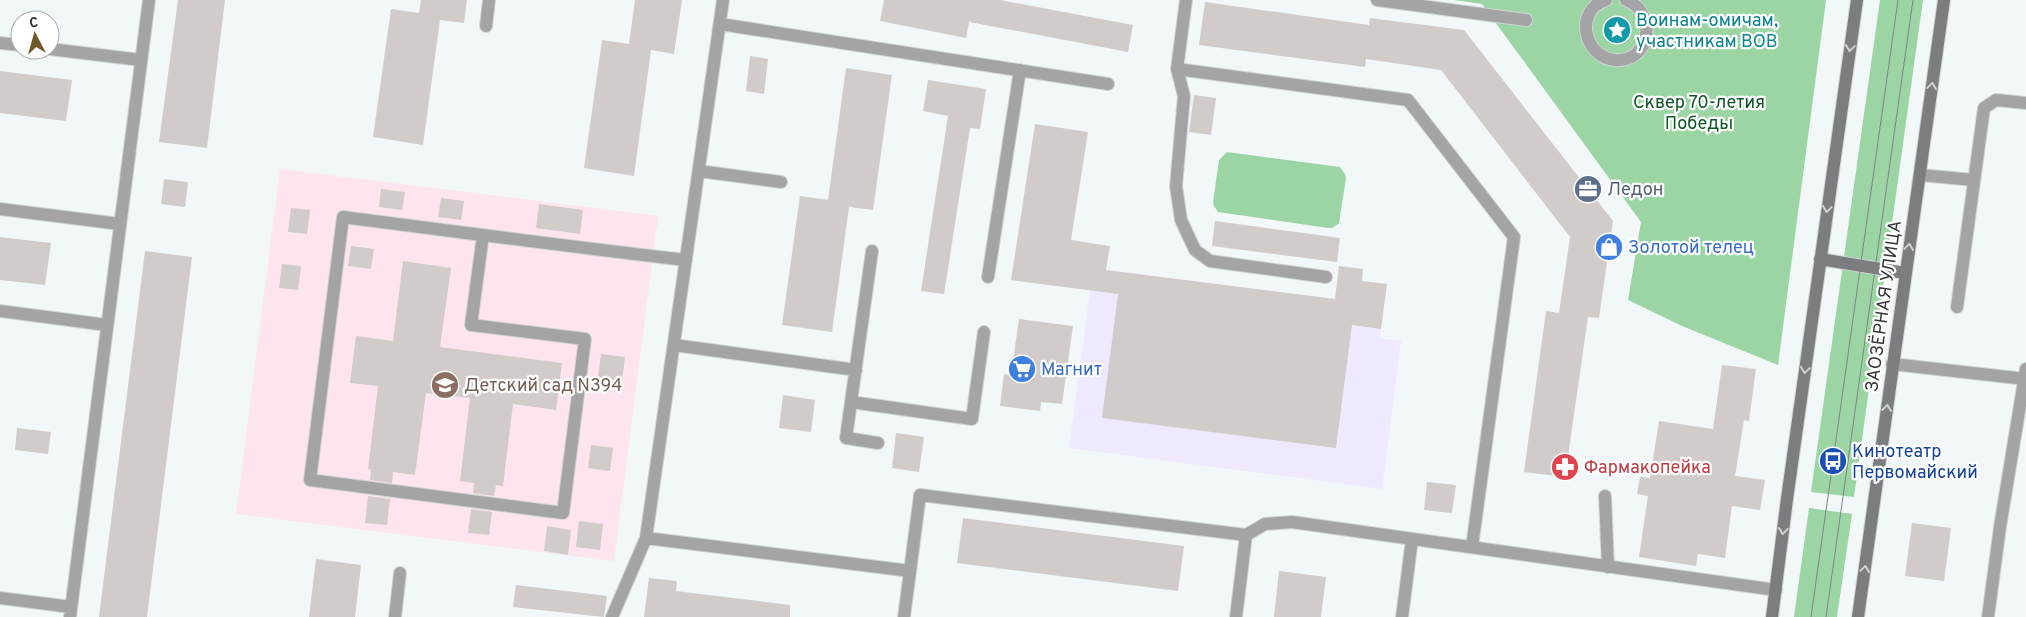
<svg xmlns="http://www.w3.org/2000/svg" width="2026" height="617" font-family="Overpass,sans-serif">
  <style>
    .industrial { fill: #f0e8fe }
    .education { fill: #fde4ee }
    .green { fill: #9bd5a4 }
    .building { fill: #d1ccc9 }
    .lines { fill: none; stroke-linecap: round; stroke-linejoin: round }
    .lane-casing { stroke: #d0d4d7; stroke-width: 14 }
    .street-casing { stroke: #d0d4d7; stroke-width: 14 }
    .secondary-casing { stroke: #d0d4d7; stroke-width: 14 }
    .lane { stroke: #a4a4a6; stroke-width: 12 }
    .street { stroke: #a4a4a6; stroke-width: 12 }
    .secondary { stroke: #7c7d80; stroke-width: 12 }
    .tram { stroke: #808385; stroke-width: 1 }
    .oneway { stroke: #d1d2d3 }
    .labels { text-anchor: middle; stroke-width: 4.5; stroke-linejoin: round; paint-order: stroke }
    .culture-label { font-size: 18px; fill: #0d838f; stroke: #fff; text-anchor: start }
    .park-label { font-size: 18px; fill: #0d5725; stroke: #fff }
    .service-label { font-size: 18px; fill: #4e5e75; stroke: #fff; text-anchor: start }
    .shop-label { font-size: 18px; fill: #366cbe; stroke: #fff; text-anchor: start }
    .street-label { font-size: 18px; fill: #353638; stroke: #fff }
    .education-label { font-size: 18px; fill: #785e54; stroke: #fff; text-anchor: start }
    .transit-label { font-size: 18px; fill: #164399; stroke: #fff; text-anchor: start }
    .health-label { font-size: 18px; fill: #be3a42; stroke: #fff; text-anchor: start }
  </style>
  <rect width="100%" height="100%" fill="#f2f7fa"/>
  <!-- industrial -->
  <path class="industrial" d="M1093,268L1384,306L1380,338L1401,341L1382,489L1069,448Z"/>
  <!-- education -->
  <path class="education" d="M280,169L658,216L614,561L236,514Z"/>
  <!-- green -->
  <path class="green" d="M1454,0H1826L1778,365L1682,326L1628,300L1641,222L1482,4Z
    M1880,0H1923L1854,497L1811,492Z
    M1227,152L1340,167L1345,174L1346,178L1339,223L1332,228H1328L1218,212L1214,206L1213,202L1219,160Z
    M1809,508L1852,514L1837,617H1794Z"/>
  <!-- building -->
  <path class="building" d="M178,0H225L207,148L159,142Z
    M421,0H467L464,23L440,20L423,145L373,137L391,9L419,13Z
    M635,0H682L674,54L651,50L634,176L584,168L602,40L629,44Z
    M884,0H1000L1133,25L1128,52L969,22L966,38L880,21Z
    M1205,2L1369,25L1370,18L1464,30L1613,221L1599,318L1588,317L1565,477L1524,472L1546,311L1559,313L1570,237L1441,70L1366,59L1365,67L1199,45Z
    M750,56L768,59L764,94L746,91Z
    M846,68L892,75L873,210L849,207L832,332L782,325L800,196L828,200Z
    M0,71L72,80L66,121L0,113Z
    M928,80L986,89L980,129L970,128L944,294L921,291L948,116L923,111Z
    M1194,95L1216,98L1211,135L1189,132Z
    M1035,124L1088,132L1071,240L1110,246L1106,270L1335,299L1339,266L1363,269L1362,281L1387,284L1381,329L1352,325L1336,448L1102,418L1118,294L1011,280Z
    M164,179L188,182L185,207L161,204Z
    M381,189L405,192L402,210L379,207Z
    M441,198L464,201L461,220L438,217Z
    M539,204L583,210L580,234L536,228Z
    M291,208L310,210L307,234L288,232Z
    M1215,221L1340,238L1337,262L1212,246Z
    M0,237L51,243L45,285L0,280Z
    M351,246L374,249L371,269L348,266Z
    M145,251L192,257L147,617H99Z
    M403,261L451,268L440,347L562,363L556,410L513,404L503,486L496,485L494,496L473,493L474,483L460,481L470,398L426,393L415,475L393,472L392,483L370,480L371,470L368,469L378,386L350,383L356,336L393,341Z
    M282,264L301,266L298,290L279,288Z
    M1019,319L1073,326L1062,404L1041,402L1040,411L1000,406L1004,374L1011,375Z
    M601,354L625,357L622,381L598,378Z
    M1722,365L1756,369L1749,421L1744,420L1735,476L1765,480L1760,510L1732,506L1725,558L1698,554L1696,566L1639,557L1648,496L1637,494L1640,477L1650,478L1659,421L1713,429Z
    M783,395L815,400L811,432L779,428Z
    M17,428L51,432L48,454L15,450Z
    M896,433L924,437L919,472L892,468Z
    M591,445L613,448L610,471L588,468Z
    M1427,482L1456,485L1452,513L1424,510Z
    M368,496L390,499L387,525L365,523Z
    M471,509L492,512L489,535L468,533Z
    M963,518L1184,546L1178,591L957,563Z
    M579,521L603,524L600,550L576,547Z
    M1912,523L1951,528L1944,581L1905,576Z
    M547,526L571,530L568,555L544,551Z
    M316,559L361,565L355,617H309Z
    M1279,571L1326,577L1321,617H1274Z
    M649,578L677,581L676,591L790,605V617H644Z
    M516,585L607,596L604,617L513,607Z"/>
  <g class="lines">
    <defs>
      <path id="lane" d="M1186,0L1177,69L1408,100L1514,237L1472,547
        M1377,0L1526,20
        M720,24L1108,84
        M486,26L489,0
        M0,43L20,45
        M50,49L141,60
        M1177,69L1184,96L1176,186L1181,220L1195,250L1210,261L1326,277
        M699,171L781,182
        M1920,175L1974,180
        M0,209L120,224
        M483,235L471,325L585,339L563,513L310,480L343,217C458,232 572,247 686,260
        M872,251L846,438L878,443
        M988,277L1020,70
        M1957,307L1984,108L1996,100L2026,103
        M0,311L107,325
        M674,345L856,370
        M1892,364L2026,379
        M851,402L972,419L984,332
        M1605,496L1608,567
        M646,538L910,571
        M0,598L71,607
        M70,617L149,0
        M395,617L400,573
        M612,617L646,538L723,0
        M1236,617L1246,535
        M1402,617L1412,539
        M1988,617L2000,527L2026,369"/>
      <path id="street" d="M1606,0C1574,10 1583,57 1615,60C1651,63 1658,12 1626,0
        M904,617L920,495L1246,535L1265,524L1292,522L1776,590"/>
      <path id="secondary" d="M1820,259L1905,273
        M1772,617L1787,499L1857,0
        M1858,617L1944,0"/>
    </defs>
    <!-- lane casing -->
    <use href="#lane" class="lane-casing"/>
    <!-- street casing -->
    <use href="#street" class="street-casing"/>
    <!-- secondary casing -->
    <use href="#secondary" class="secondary-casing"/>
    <!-- lane -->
    <use href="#lane" class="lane"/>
    <!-- street -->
    <use href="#street" class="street"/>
    <!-- secondary -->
    <use href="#secondary" class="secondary"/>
    <!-- tram -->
    <path class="tram" d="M1811,617L1898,0
      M1826,617L1913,0"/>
  </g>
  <!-- one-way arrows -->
  <defs><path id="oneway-chevron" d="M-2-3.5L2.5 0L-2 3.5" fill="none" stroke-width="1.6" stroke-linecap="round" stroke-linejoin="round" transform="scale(1.25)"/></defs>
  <g class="oneway">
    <use href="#oneway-chevron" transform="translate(1850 48) rotate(98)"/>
    <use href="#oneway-chevron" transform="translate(1932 86) rotate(-82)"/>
    <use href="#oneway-chevron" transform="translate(1827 209) rotate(98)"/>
    <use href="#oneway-chevron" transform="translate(1909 247) rotate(-82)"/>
    <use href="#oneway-chevron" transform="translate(1805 370) rotate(98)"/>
    <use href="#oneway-chevron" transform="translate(1887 408) rotate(-83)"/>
    <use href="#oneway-chevron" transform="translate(1783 531) rotate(97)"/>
    <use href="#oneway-chevron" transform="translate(1865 569) rotate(-82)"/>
  </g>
  <!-- icons -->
  <defs>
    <symbol id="sight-disc" viewBox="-11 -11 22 22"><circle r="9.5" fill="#0f9aa8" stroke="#fff"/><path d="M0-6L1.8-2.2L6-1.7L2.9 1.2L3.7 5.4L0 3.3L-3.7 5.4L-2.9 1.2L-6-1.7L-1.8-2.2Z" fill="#fff"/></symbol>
    <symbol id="office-disc" viewBox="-11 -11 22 22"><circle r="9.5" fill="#5c6f8a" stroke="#fff"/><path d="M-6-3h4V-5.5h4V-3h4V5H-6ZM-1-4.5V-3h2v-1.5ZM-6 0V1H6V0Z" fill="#fff"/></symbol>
    <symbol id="shop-disc" viewBox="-11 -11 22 22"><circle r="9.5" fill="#3f7fe0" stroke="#fff"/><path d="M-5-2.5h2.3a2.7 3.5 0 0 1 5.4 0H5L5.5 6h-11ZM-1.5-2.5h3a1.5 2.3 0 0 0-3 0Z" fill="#fff"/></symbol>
    <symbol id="supermarket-disc" viewBox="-11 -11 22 22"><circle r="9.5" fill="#3f7fe0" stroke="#fff"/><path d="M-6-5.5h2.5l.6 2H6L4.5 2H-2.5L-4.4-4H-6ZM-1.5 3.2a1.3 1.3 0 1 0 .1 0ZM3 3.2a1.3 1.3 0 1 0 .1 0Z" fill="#fff"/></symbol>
    <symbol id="school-disc" viewBox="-11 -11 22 22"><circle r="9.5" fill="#8d6e63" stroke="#fff"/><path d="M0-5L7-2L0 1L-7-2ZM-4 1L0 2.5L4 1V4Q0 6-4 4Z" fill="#fff"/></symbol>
    <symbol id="bus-disc" viewBox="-11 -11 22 22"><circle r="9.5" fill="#1a4fb4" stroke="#fff"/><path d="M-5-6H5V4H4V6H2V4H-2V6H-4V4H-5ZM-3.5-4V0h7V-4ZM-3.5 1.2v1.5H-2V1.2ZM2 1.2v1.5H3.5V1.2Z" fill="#fff"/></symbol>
    <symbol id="pharmacy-disc" viewBox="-11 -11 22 22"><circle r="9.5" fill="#e0444e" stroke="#fff"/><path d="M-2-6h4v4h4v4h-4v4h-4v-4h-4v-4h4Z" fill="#fff"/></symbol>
  </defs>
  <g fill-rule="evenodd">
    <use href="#sight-disc" x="1601" y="14" width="32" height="32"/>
    <use href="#office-disc" x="1572" y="173" width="32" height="32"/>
    <use href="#shop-disc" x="1593" y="231" width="32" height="32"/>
    <use href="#supermarket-disc" x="1006" y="353" width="32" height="32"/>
    <use href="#school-disc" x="429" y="369" width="32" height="32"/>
    <use href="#bus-disc" x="1817" y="445" width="32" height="32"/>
    <use href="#pharmacy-disc" x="1549" y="451" width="32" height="32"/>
  </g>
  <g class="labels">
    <!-- culture labels -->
    <g class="culture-label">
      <text x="1636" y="26">Воинам-омичам,<tspan x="1636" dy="21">участникам ВОВ</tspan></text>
    </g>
    <!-- park labels -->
    <g class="park-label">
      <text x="1699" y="108">Сквер 70-летия<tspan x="1699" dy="21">Победы</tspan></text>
    </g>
    <!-- service labels -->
    <g class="service-label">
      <text x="1607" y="195">Ледон</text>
    </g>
    <!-- shop labels -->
    <g class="shop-label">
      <text x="1628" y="253">Золотой телец</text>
      <text x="1041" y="375">Магнит</text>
    </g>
    <!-- street labels -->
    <g class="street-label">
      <text transform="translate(1883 306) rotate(-82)" y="6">ЗАОЗЁРНАЯ УЛИЦА</text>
    </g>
    <!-- education labels -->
    <g class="education-label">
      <text x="464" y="391">Детский сад N394</text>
    </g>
    <!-- transit labels -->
    <g class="transit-label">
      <text x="1852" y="457">Кинотеатр<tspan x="1852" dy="21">Первомайский</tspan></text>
    </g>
    <!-- health labels -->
    <g class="health-label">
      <text x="1584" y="473">Фармакопейка</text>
    </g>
  </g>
  <!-- north arrow -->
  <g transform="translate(35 35) rotate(354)"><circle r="24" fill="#ffffff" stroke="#aeafaf"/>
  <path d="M0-4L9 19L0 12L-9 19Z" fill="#705829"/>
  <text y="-8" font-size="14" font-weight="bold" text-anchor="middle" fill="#353638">С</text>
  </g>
</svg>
